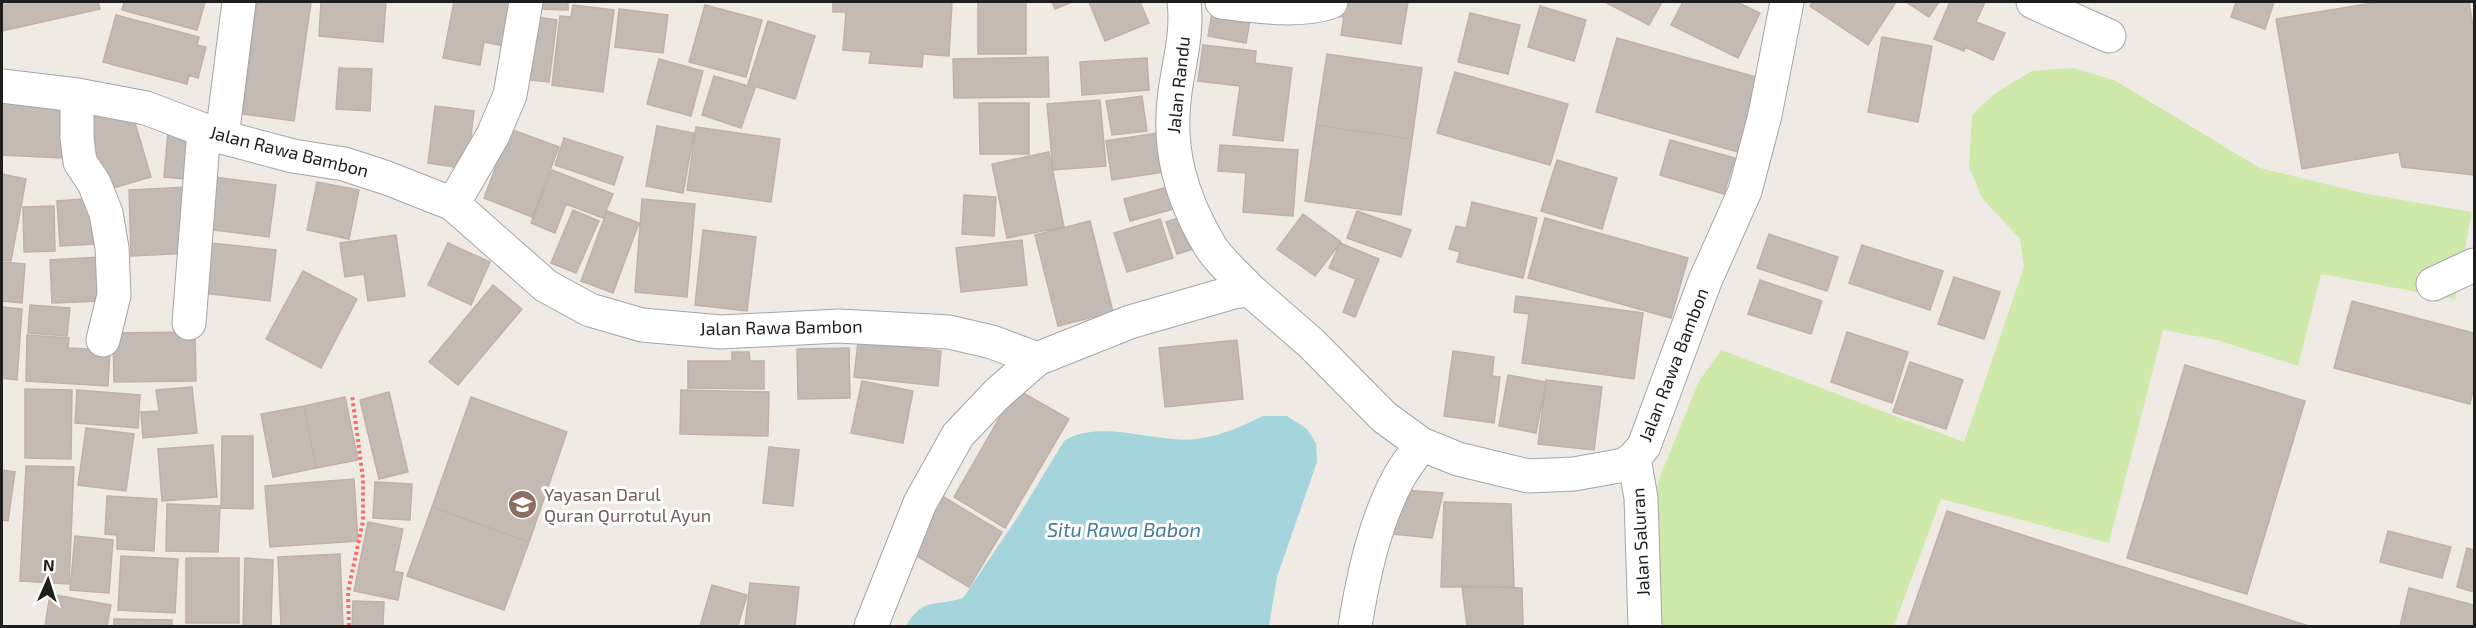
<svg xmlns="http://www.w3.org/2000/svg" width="2476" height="628" font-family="'Exo 2',sans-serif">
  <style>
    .grass { fill: #cfe9ab }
    .water { fill: #a5d5dc }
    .building { fill: #c4bab4; stroke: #c1b0a7; stroke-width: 1.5 }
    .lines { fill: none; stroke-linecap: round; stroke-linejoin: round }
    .minor-casing { stroke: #a5a5a5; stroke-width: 35 }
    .path { stroke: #f86d6c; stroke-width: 4; stroke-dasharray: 3 3; stroke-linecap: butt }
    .minor { stroke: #fff; stroke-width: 33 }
    .labels { text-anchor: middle; stroke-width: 6; stroke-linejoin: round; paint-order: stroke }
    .street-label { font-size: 18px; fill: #1e1e1e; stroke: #fff }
    .education-label { font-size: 18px; fill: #785e54; stroke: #fff; text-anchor: start }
    .water-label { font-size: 20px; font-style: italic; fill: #457a9d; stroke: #fff }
  </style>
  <rect width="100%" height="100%" fill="#efebe4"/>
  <!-- grass -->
  <path class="grass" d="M2073,68L2114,80L2260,168L2362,193L2472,212L2455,299L2321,274L2298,366L2217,340L2163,330L2109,543L1941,499L1894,626H1660L1652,525L1659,479L1699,381L1721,350L1964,442L2024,267L2020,239L1982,198L1969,167L1972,115L1994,94L2032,71Z"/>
  <!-- water -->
  <path class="water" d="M1263,416H1287L1307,429L1316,443L1317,462L1277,577L1269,626H906C923,597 934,607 963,598L1019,515L1064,441C1100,418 1157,444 1197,439C1221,436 1242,426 1263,416Z"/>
  <!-- building -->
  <path class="building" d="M2,2H98L100,9L2,31Z
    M124,2H205L197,30L122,10Z
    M257,2H311L294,121L243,114Z
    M321,2H386L383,42L319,36Z
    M454,2H523L514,48L484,42L480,65L443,58Z
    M535,2H568V10L535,9Z
    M833,2H952L949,56L923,54L922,67L869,63L871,52L843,50L846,12H833Z
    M978,2H1026V54H978Z
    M1052,2H1072L1055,9Z
    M1089,2H1140L1149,23L1105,41Z
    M1347,2H1408L1401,44L1341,35L1344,17L1336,16Z
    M1605,2H1662L1649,25Z
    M1683,2H1737L1760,13L1738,58L1671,25Z
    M1813,2H1896L1868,45L1810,6Z
    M1906,2H1939L1929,17Z
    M1950,2H1985L1976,22L2005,33L1993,60L1965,47L1964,51L1934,39Z
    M2236,2H2274L2265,29L2231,17Z
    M2379,2H2469L2474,32V175L2402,167L2399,152L2302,169L2276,19Z
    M573,5L614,10L603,92L552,85L560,16L571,17Z
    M705,5L762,20L746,77L689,62Z
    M1540,6L1586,20L1574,61L1528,47Z
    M1213,7L1251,14L1246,43L1208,36Z
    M619,9L668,15L663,53L615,47Z
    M1470,13L1520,25L1508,74L1458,62Z
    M116,15L199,37L197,45L206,47L198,78L189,75L187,84L103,62Z
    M529,16L557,20L549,82L521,79Z
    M768,21L815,36L795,99L748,84Z
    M1882,37L1932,46L1918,122L1868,112Z
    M1617,38L1763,79L1742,153L1596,112Z
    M1203,45L1256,51L1255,63L1292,68L1283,141L1233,135L1240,86L1198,81Z
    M1327,54L1422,68L1412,139L1316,125Z
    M1048,57L1049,97L954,98L953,59Z
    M1147,58L1149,90L1082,95L1080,62Z
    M659,59L703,71L691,116L647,104Z
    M339,68L372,69L370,111L336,109Z
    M1455,72L1568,104L1550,165L1437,133Z
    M714,76L755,88L741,128L702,115Z
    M1142,96L1147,131L1112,135L1106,101Z
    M2,100L64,103L62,158L2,155Z
    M1100,100L1106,166L1053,170L1047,104Z
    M979,103H1029V154H980Z
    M130,106L151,177L103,191L81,120Z
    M435,106L474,111L467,169L428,163Z
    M1316,125L1412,139L1401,215L1305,201Z
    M657,126L694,133L683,193L646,186Z
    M696,127L780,139L771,202L687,190Z
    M510,129L559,147L532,217L484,198Z
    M168,132L191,134L186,179L164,177Z
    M1157,133L1163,172L1112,180L1106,141Z
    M564,138L623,157L614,185L555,165Z
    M1670,140L1735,158L1724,194L1660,175Z
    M1220,145L1298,150L1293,216L1243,212L1246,173L1218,171Z
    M1049,152L1064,227L1007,238L992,164Z
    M1557,160L1617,178L1602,229L1541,211Z
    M552,170L613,194L603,218L566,204L555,233L531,223Z
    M2,174L26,179L11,261L2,260Z
    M206,176L276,185L269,237L199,228Z
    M317,182L359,190L349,239L307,230Z
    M1175,185L1181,207L1130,221L1124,199Z
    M189,187L191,253L131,256L129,190Z
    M964,195L996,197L994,236L962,234Z
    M95,198L97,244L60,246L57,201Z
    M642,199L695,204L687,297L635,292Z
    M1472,202L1537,218L1523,278L1457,262L1460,252L1449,249L1456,226L1466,228Z
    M54,206L55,251L24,252L23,207Z
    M573,210L599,221L576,273L551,263Z
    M607,211L639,223L613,293L581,281Z
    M1357,211L1411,230L1401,257L1347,238Z
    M1190,214L1200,247L1177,254L1166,222Z
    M1303,214L1341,242L1315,276L1277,249Z
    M1545,218L1688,258L1671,318L1528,278Z
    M1160,219L1173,258L1127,272L1114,233Z
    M1090,221L1113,312L1058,326L1035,235Z
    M703,230L756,237L747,311L695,305Z
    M1769,234L1838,257L1827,291L1757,268Z
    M396,235L405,296L368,301L364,274L345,277L340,243Z
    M1022,240L1027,285L961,292L956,248Z
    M201,242L276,250L270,301L195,292Z
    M448,243L490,262L471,305L428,285Z
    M1340,243L1379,259L1355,317L1343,312L1356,279L1329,268Z
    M1862,245L1943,271L1930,310L1849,283Z
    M100,257L102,301L52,303L50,260Z
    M2,262L25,264L22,303L2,301Z
    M303,271L357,299L321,368L266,339Z
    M1954,277L2000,292L1984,339L1938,324Z
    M1760,280L1822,301L1811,334L1748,314Z
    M493,285L522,309L458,385L429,362Z
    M1516,296L1643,313L1634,379L1522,363L1529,314L1514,312Z
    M2352,301L2474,333V386L2470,404L2334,368Z
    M30,305L70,308L67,336L28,333Z
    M2,307L22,309L17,380L2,378Z
    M195,332L196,381L114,382L113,333Z
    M1847,332L1908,352L1892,403L1831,382Z
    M27,335L69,338L68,348L110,350L108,386L26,381Z
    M1237,340L1243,399L1165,407L1159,348Z
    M858,342L941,351L938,386L854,377Z
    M849,348L850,398L798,399L797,349Z
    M1453,351L1494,357L1492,376L1500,377L1494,423L1444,416Z
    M732,352H749L750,361H764V389L688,388V361H732Z
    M1910,362L1963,380L1946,429L1893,412Z
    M2185,365L2305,401L2247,594L2127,558Z
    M1508,375L1546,382L1536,433L1499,426Z
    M1546,380L1602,387L1594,450L1538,444Z
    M862,381L913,391L903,443L851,433Z
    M192,387L197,433L143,438L141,412L159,411L156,390Z
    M25,389L72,390L71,459L25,458Z
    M1016,389L1069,419L1005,528L954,497Z
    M77,390L140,395L138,428L75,423Z
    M681,390L769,392L768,436L680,434Z
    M389,392L408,472L379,479L360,400Z
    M345,397L358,460L316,468L304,406Z
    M471,397L567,432L529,542L432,507Z
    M304,406L316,468L273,477L261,414Z
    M86,428L134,434L126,491L78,485Z
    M222,436H253V509L221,508Z
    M213,445L217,497L162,501L158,449Z
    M769,447L799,450L793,506L763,503Z
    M26,466L74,467L69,584L20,581Z
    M2,470L15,472L8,521L2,520Z
    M354,479L358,541L270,547L265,486Z
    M375,482L412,484L410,520L373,518Z
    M1404,490L1443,493L1432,538L1393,534Z
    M107,496L157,499L154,551L117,549V535L105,534Z
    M942,496L1002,532L969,587L908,551Z
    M1444,502L1511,504L1514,587H1441Z
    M167,504L220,506L218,552L166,551Z
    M432,507L529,542L504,610L407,576Z
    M1947,511L2309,626H1907Z
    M368,522L403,529L394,571L403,573L398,600L354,591Z
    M2388,531L2451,547L2442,578L2380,562Z
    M75,536L113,540L109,593L70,590Z
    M2467,548L2474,550V592L2457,587Z
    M340,554L343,626H281L278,557Z
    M121,556L178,559L175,613L118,610Z
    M186,558H239V623H186Z
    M245,558L273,560L271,626H243Z
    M750,583L799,587L795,626H745Z
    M712,585L747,595L738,626H700Z
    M1462,586L1522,588L1523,626H1467Z
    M2409,588L2474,605V626H2400Z
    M50,594L111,605L107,626H45Z
    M353,601L384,602L383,626H352Z
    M114,619L172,620V626H114Z"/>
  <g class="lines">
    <defs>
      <path id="minor" d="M1184,2C1188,33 1179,62 1175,92C1167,149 1181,197 1210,246C1220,262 1237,276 1250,290
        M1222,2C1256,6 1298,13 1331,2
        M2033,2L2109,36
        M2,86L77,95L146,108L222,137L293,156L344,164L387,178L453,204L546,286L590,310L642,325L721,332L839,326L949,332L992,342L1037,359
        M77,95V138L80,162L94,183L106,213L112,248L114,295L103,340
        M222,137L239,2
        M453,204L493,135L510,95L526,2
        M2433,284L2474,265
        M189,323L204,130
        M1634,458L1641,498L1645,626
        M871,626L920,503L958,435L997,394L1037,359L1130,322L1234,292L1250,290L1311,343L1384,417L1421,444L1458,459L1528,476L1574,474L1624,465L1634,458L1644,446L1705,281L1745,191L1765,115L1787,2
        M1355,626C1363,577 1374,524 1398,479C1404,467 1414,456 1421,444"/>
    </defs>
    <!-- minor casing -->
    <use href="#minor" class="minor-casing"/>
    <!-- path -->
    <path class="path" d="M349,626L348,592L363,521V479L352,395"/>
    <!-- minor -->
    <use href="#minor" class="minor"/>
  </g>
  <!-- icons -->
  <defs>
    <symbol id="school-disc" viewBox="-11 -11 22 22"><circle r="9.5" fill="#8d6e63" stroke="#fff"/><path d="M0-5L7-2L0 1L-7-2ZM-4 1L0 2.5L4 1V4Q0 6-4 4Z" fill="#fff"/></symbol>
  </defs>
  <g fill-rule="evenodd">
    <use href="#school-disc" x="506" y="488" width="33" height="33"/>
  </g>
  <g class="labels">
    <!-- street labels -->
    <g class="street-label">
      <text transform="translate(1179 85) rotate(-84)" y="6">Jalan Randu</text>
      <text transform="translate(289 152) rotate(14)" y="6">Jalan Rawa Bambon</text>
      <text transform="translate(781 328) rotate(-1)" y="6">Jalan Rawa Bambon</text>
      <text transform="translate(1674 365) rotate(-69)" y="6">Jalan Rawa Bambon</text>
      <text transform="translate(1641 542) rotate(-93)" y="6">Jalan Saluran</text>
    </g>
    <!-- education labels -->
    <g class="education-label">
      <text x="544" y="501">Yayasan Darul<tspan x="544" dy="21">Quran Qurrotul Ayun</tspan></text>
    </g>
    <!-- water labels -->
    <g class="water-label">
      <text x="1124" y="537">Situ Rawa Babon</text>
    </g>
  </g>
  <!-- border -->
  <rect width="2476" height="628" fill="none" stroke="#1e1e1e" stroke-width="6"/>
  <!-- north arrow -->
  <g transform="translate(48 580) rotate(3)" stroke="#ffffff" stroke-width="4.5" paint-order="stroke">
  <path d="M0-4.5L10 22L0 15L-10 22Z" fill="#1e1e1e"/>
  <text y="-9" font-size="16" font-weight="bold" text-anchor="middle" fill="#1e1e1e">N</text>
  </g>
</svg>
